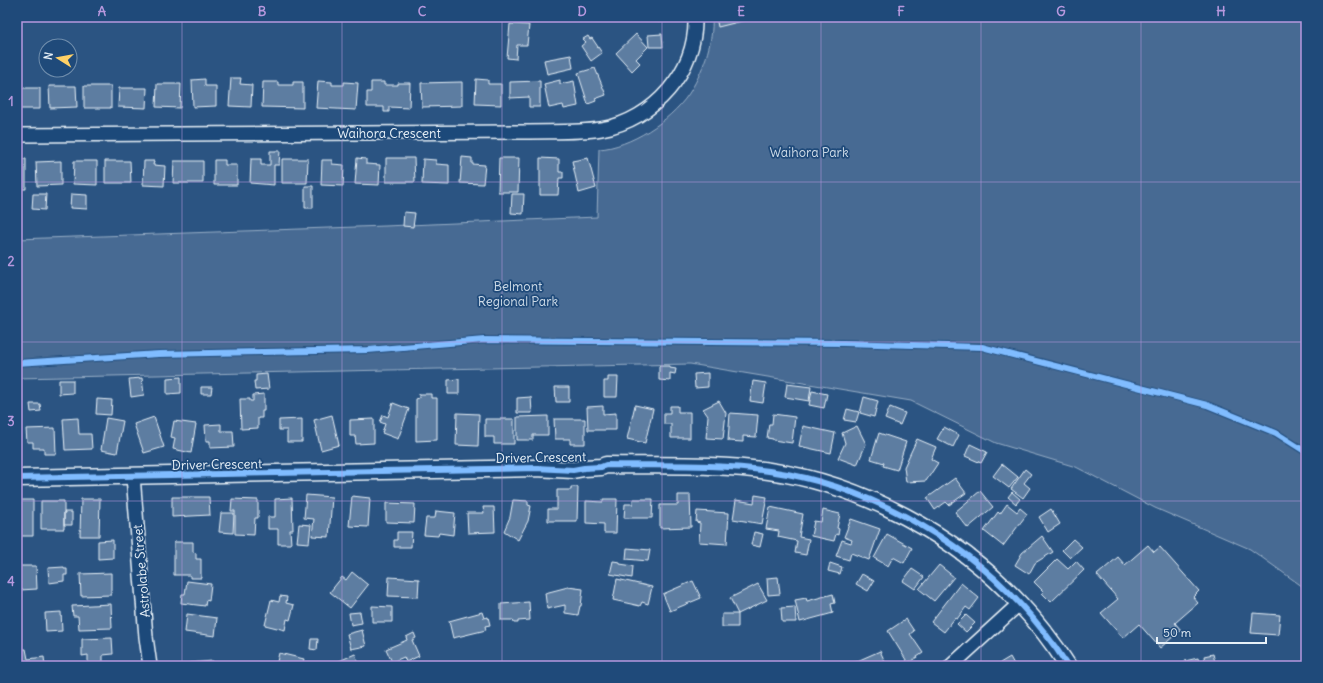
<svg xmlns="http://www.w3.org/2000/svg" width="1323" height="683" font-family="Delius,sans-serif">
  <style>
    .green { fill: #476b93; stroke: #98aec6 }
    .building { fill: #5d7da1; stroke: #e8f1f8 }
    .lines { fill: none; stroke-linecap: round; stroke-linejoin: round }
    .minor-casing { stroke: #e8f1f8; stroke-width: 16 }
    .tertiary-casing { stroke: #e8f1f8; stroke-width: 19 }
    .minor { stroke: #1f4a7a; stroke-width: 13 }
    .tertiary { stroke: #1f4a7a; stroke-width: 16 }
    .cycleway-casing { stroke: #1f4a7a; stroke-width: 8 }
    .cycleway { stroke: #80bcff; stroke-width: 6 }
    .grid { fill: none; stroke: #b798de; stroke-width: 1; stroke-opacity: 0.55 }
    .labels { text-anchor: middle; stroke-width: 3.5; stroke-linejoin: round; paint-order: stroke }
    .street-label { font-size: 13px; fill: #e8f1f8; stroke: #1f4a7a }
    .park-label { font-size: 13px; fill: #d0dde9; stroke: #1f4a7a }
    .neatline { fill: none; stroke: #b798de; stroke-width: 1.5 }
    .grid-label { font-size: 13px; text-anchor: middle; font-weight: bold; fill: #b798de }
  </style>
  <rect width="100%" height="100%" fill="#2b5482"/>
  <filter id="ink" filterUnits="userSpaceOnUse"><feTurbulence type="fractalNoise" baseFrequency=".025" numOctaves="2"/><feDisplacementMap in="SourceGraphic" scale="8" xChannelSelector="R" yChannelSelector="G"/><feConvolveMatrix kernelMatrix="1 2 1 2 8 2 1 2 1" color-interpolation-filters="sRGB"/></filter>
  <g filter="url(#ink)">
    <!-- green -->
    <path class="green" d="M712,17H1306V589L1250,549L1155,508L1076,467L996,443L911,401L690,364L388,370L17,378V239L385,226L597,217L599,149C630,147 670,121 688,95C702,74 714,42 712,17Z"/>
    <!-- building -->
    <path class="building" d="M658,17H672V20L658,22Z
      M716,17H745L746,20L718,27Z
      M510,24L529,25L527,45H517L516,59L507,58Z
      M636,34L648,47L636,59L640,63L632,71L616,53Z
      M662,34L663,47H649L648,35Z
      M588,36L590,39L592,38L602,53L591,61L581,46L586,42L583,39Z
      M571,55L573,68L547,74L544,60Z
      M595,68L606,95L595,99L596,101L588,104L578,73Z
      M231,78H241L240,84L252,85L251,107L229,106Z
      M205,79V86H216V106L193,107L192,80Z
      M476,79L488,80V84H501V105L475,104Z
      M560,80V84L574,81L578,106L564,109L563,105L549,108L544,84Z
      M318,81L332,82V85H344V82L358,83L356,110L316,108Z
      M540,81V107H529V97L510,98V82Z
      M263,82H278V85H293V82H303V108L262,107Z
      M371,82H384V85H398V83H410L409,108L389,107V112H384V107H367V92H371Z
      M462,82V106L422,107L421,83Z
      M157,84H181L180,108L156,107Z
      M49,86H76L77,107L50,108Z
      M84,86H111V108H84Z
      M17,88H40V109H17Z
      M119,88H147L146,108L118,107Z
      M270,151H280L279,165H274V185L250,183L251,159H261V165H270Z
      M462,157L472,158V164L485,165L483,184L460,183Z
      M357,158L366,159V164L380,165L379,185L355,184Z
      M386,158H414L415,182H386Z
      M499,158H519L518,192H498Z
      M540,158L559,159V172H563V178H559L558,195H540Z
      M588,158L596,188L579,193L572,161Z
      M17,159H26V189H21V184H17Z
      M282,159H308L307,183H282Z
      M423,159L436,160V164L449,165V185L422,184Z
      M214,160H225V165H237V185H214Z
      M322,160H332V164L344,165L343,186L321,185Z
      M61,161V185L37,186L36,162Z
      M74,161H97V185L73,184Z
      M105,161H130L131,183H105Z
      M144,161H154L153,165L165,166L164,186L143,185Z
      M174,161H203V183H173Z
      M305,186H313V208H305Z
      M33,194H46L45,210L32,209Z
      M71,194L87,195V209L70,208Z
      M512,194H524L523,214L511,213Z
      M404,212L415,213L413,227L403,226Z
      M659,366H670V368L676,369L675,374L670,373V381L659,380Z
      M708,373V387L695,388L694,374Z
      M267,374L269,389L255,390L254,381H256V375Z
      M181,377V393L167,394V378Z
      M608,377H618L617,397H604V381H608Z
      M142,378L144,395L131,397L129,379Z
      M459,379V394H448V380Z
      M59,380H73V393L59,394Z
      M753,381L766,383L763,403L750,401Z
      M787,384L811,387L809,401L785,397Z
      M201,387H212L211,394H201Z
      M555,387H569V402H556Z
      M812,391L827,394L824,408L809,405Z
      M264,394V411H262V418H258V428L241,429L240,399H250V401H253V395Z
      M419,394H431V398H437V440L416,441V399L419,398Z
      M531,397L532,413H517V398Z
      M864,397L878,401L874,417L860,413Z
      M97,399L112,400L111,415L96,414Z
      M719,401L726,413L723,439L706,438L708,416L703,409Z
      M393,403L409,409L398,439L382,433L385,424L380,422L383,415L388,417Z
      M30,404H40L41,411L31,412Z
      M635,405L653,409L645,443L627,439Z
      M603,406V414L616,413V430H588L587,407Z
      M670,406H678V412H690V438H671V424H664V413H670Z
      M890,407L905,413L900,425L885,419Z
      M847,409L859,412L856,422L844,420Z
      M457,413L479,414L478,446L456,445Z
      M730,413L758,415L756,437L743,436V442L728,441Z
      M773,414L795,417L792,443L773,440V439L767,438L769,424H772Z
      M332,415L339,445L321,450L314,420Z
      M548,416V435H533V440H517V417Z
      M154,417L164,447L144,453L134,424Z
      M78,418L79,434H91L92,449L65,450L63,419Z
      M106,418L123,421L117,453L101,450Z
      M302,419V442H287V430H279V420Z
      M374,419V443L356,444L355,436H350V420Z
      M485,419H514V444H494V437H485Z
      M554,419H585V444H570V439H555Z
      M174,421L196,424L191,453L173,449L175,438L171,437Z
      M221,424V431H233L234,447L210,448V441H206L205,425Z
      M803,426L835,433L831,453L799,446Z
      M857,426L866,444L857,465L838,458L845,443L842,433Z
      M944,427L959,435L953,447L937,439Z
      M55,428L56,454H44V448H33V442H27L26,429Z
      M879,433L906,442L897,470L883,466L884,463L871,459Z
      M917,439L936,447L931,459L938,463L926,481L906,482L904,467Z
      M970,444L987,452L981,463L965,456Z
      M1002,464L1018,477L1009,488L993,476Z
      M1025,469L1031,474L1024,483L1030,488L1023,498L1011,489Z
      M955,478L966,493L949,505L946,502L935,510L927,498Z
      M571,487H578L577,521H548V509H557V490H571Z
      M980,491L993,507L968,528L955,512Z
      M1012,492L1020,499L1016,504L1008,497Z
      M306,495L332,497L329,537L312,536L314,519L304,518Z
      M678,495H690L691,527L660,528V505H678Z
      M755,495L767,497L762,524L733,519L736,500L754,503Z
      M352,496L370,498L368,527L349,526Z
      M172,497H209L210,515L172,517Z
      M292,498L293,530H290L291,544H278V529H268V517H275V499Z
      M81,499H100L99,536H80Z
      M232,499L258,500V518H255L254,535L235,534V511H231Z
      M603,499H617L616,533H604V524L586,523V501L603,502Z
      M633,499H653L652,518H624L625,504H633Z
      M17,500H33V536H17Z
      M513,500L528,501V505L531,506L528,521L518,540L504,531L510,517Z
      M41,501H64V529H41Z
      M386,503L415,504L414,523L386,522Z
      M1007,504L1017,512L1020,508L1027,514L1003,546L984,531L998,512L1000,514Z
      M483,507H494L495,532L468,533L467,513H484Z
      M770,507L803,514L799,537L809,539L806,555L795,553L797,541L778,537L779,531L766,529Z
      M1051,509L1060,524L1048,532L1039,517Z
      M823,510L840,514L837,528L839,529L838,535L836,534L834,541L811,536L814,521L821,522Z
      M436,511L455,513L453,535L439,533L438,536L424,535L426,518H435Z
      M697,511L729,513L727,544L699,542L700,523L696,522Z
      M64,512H72V525H64Z
      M221,513H234L233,533L219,532Z
      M851,519L880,529L869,560L851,553L849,560L836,556L842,540L851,543L852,540L844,537Z
      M299,524L311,525L309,543L297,542Z
      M397,532H412L411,547H394V540H397Z
      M754,532L763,534L760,547L751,545Z
      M887,534L912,548L904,563L893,557L888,566L874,558Z
      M1042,536L1053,552L1035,563L1029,574L1015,565L1022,553Z
      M1073,539L1082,547L1070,558L1062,550Z
      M113,540V558L98,559V541Z
      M174,542H193V552L196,553V559H201V578H190V575H174Z
      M1148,545L1154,552L1160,547L1199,591L1193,597L1198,603L1175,623L1181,630L1160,648L1139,624L1123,638L1101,613L1118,599L1097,575L1118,557L1125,565Z
      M627,548L650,550L648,561L626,559Z
      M1057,559L1068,569L1076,561L1084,570L1051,602L1042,593L1044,592L1034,582Z
      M613,561L620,562V564L633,566L632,578L610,574Z
      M830,563L842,567L840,574L828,571Z
      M939,565L954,577L934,601L919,589Z
      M17,566H36L37,589L20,590V582H17Z
      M64,567V569H67V575H64V581L49,583L48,568Z
      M912,569L924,577L915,589L903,581Z
      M352,572L368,585L350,608L330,592L342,577L346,580Z
      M111,573V595L81,596L80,574Z
      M862,574L874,581L868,591L856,584Z
      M389,577L419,579L418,597L388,596Z
      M778,577L780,594L768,595L767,578Z
      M617,579L652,587L648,604L642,602L640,606L613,600Z
      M187,581L211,584L209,601L206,600L205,606L181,603L182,594H185Z
      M693,581L701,598L670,611L663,594Z
      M961,583L979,598L970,610L966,607L957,619L955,618L944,632L931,622Z
      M758,584L767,600L738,614L730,598Z
      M568,587L583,589L581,606H580L578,615L565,613V605L547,609L545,593Z
      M833,594L835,603L831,604L833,613L800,622L795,600L806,598L807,601Z
      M280,596L287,597L286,603L294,605L290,620L287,619L285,630L265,625L271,600L279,602Z
      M529,602L530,620L518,621V623H514L513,620H501V604Z
      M111,604L112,628L79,629L78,616H73L72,606Z
      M372,606L392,607V622H372Z
      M795,607L796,622H782L781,608Z
      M61,612L62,631L46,632L45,613Z
      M360,612L362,623L351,625L349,613Z
      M482,612L484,618L488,617L490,625L485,626L486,630L453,638L449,621Z
      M1253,613L1280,615L1278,635L1251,633Z
      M187,614L217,618L215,636L185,632Z
      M722,614H738V627H722Z
      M966,615L975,623L966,632L957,624Z
      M906,619L914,631L910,634L923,653L908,663L888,631Z
      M362,630L366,646L351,649L347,634Z
      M414,633L416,638L412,640L419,656L406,662L404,657L392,662L386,649L407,640L406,637Z
      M112,638L113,654L103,655V666H88V655L82,656V639Z
      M311,639H318L317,650L310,649Z
      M18,649H26L28,659L44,657L45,666H25L24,662H20Z
      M880,651L887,666H846Z
      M279,653L304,659L302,666H276Z
      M355,654L360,666H339L337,662Z
      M1213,654L1216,666H1206L1204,656Z
      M1010,657L1015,666H995Z
      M1198,658L1200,666H1187L1185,661Z
      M213,661V666H189V663Z
      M710,664V666H681V665Z"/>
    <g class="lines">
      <defs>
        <path id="minor" d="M17,135L524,132C549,131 576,133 601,129C654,120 697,71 695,17
          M133,476L146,637L150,666
          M951,666L1020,603"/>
        <path id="tertiary" d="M17,478L536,468L573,470L584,468L601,467L606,465C660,466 715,463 769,471C861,484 957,535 1020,604C1038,623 1054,644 1068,666"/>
      </defs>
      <!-- minor casing -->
      <use href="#minor" class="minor-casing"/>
      <!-- tertiary casing -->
      <use href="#tertiary" class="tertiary-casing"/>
      <!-- minor -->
      <use href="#minor" class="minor"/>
      <!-- tertiary -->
      <use href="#tertiary" class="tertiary"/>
      <defs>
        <path id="cycleway" d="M17,363L159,354L368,350L484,340L843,343L982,347L1207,405L1276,433L1306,452
          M17,478L536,468L573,470L584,468L601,467L606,465C660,466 715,463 769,471C861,484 957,535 1020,604C1038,623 1054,644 1068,666"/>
      </defs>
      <!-- cycleway casing -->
      <use href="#cycleway" class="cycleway-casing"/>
      <!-- cycleway -->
      <use href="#cycleway" class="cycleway"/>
    </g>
  </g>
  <!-- grid -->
  <path class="grid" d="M182,17V666M342,17V666M502,17V666M662,17V666M821,17V666M981,17V666M1141,17V666M17,182H1306M17,342H1306M17,501H1306"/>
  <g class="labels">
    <!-- street labels -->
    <g class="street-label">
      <text x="389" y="138">Waihora Crescent</text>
      <text transform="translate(541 457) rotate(-1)" y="5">Driver Crescent</text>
      <text transform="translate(217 464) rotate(-1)" y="5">Driver Crescent</text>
      <text transform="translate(141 571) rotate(-95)" y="5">Astrolabe Street</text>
    </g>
    <!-- park labels -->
    <g class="park-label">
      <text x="809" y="157">Waihora Park</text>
      <text x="518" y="291">Belmont<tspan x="518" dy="15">Regional Park</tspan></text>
    </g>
  </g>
  <!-- margin -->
  <rect width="1323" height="683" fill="none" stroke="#1f4a7a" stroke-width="44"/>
  <!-- north arrow -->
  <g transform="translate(58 58) rotate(281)"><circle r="19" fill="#1f4a7a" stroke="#6f8dac"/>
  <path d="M0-3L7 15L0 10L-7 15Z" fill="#ffd166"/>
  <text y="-6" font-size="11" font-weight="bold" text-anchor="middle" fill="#e8f1f8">N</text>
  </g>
  <!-- scale -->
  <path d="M1157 637v6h109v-6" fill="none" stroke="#e8f1f8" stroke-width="2"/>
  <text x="1163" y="637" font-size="12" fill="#e8f1f8" stroke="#1f4a7a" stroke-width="3" paint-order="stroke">50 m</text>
  <rect x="22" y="22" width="1279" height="639" class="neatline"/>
  <g class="grid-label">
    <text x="102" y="16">A</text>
    <text x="262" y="16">B</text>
    <text x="422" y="16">C</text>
    <text x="582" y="16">D</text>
    <text x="741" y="16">E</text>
    <text x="901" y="16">F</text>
    <text x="1061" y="16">G</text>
    <text x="1221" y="16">H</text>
    <text x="11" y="106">1</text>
    <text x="11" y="266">2</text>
    <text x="11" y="426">3</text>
    <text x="11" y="586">4</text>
  </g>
</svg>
